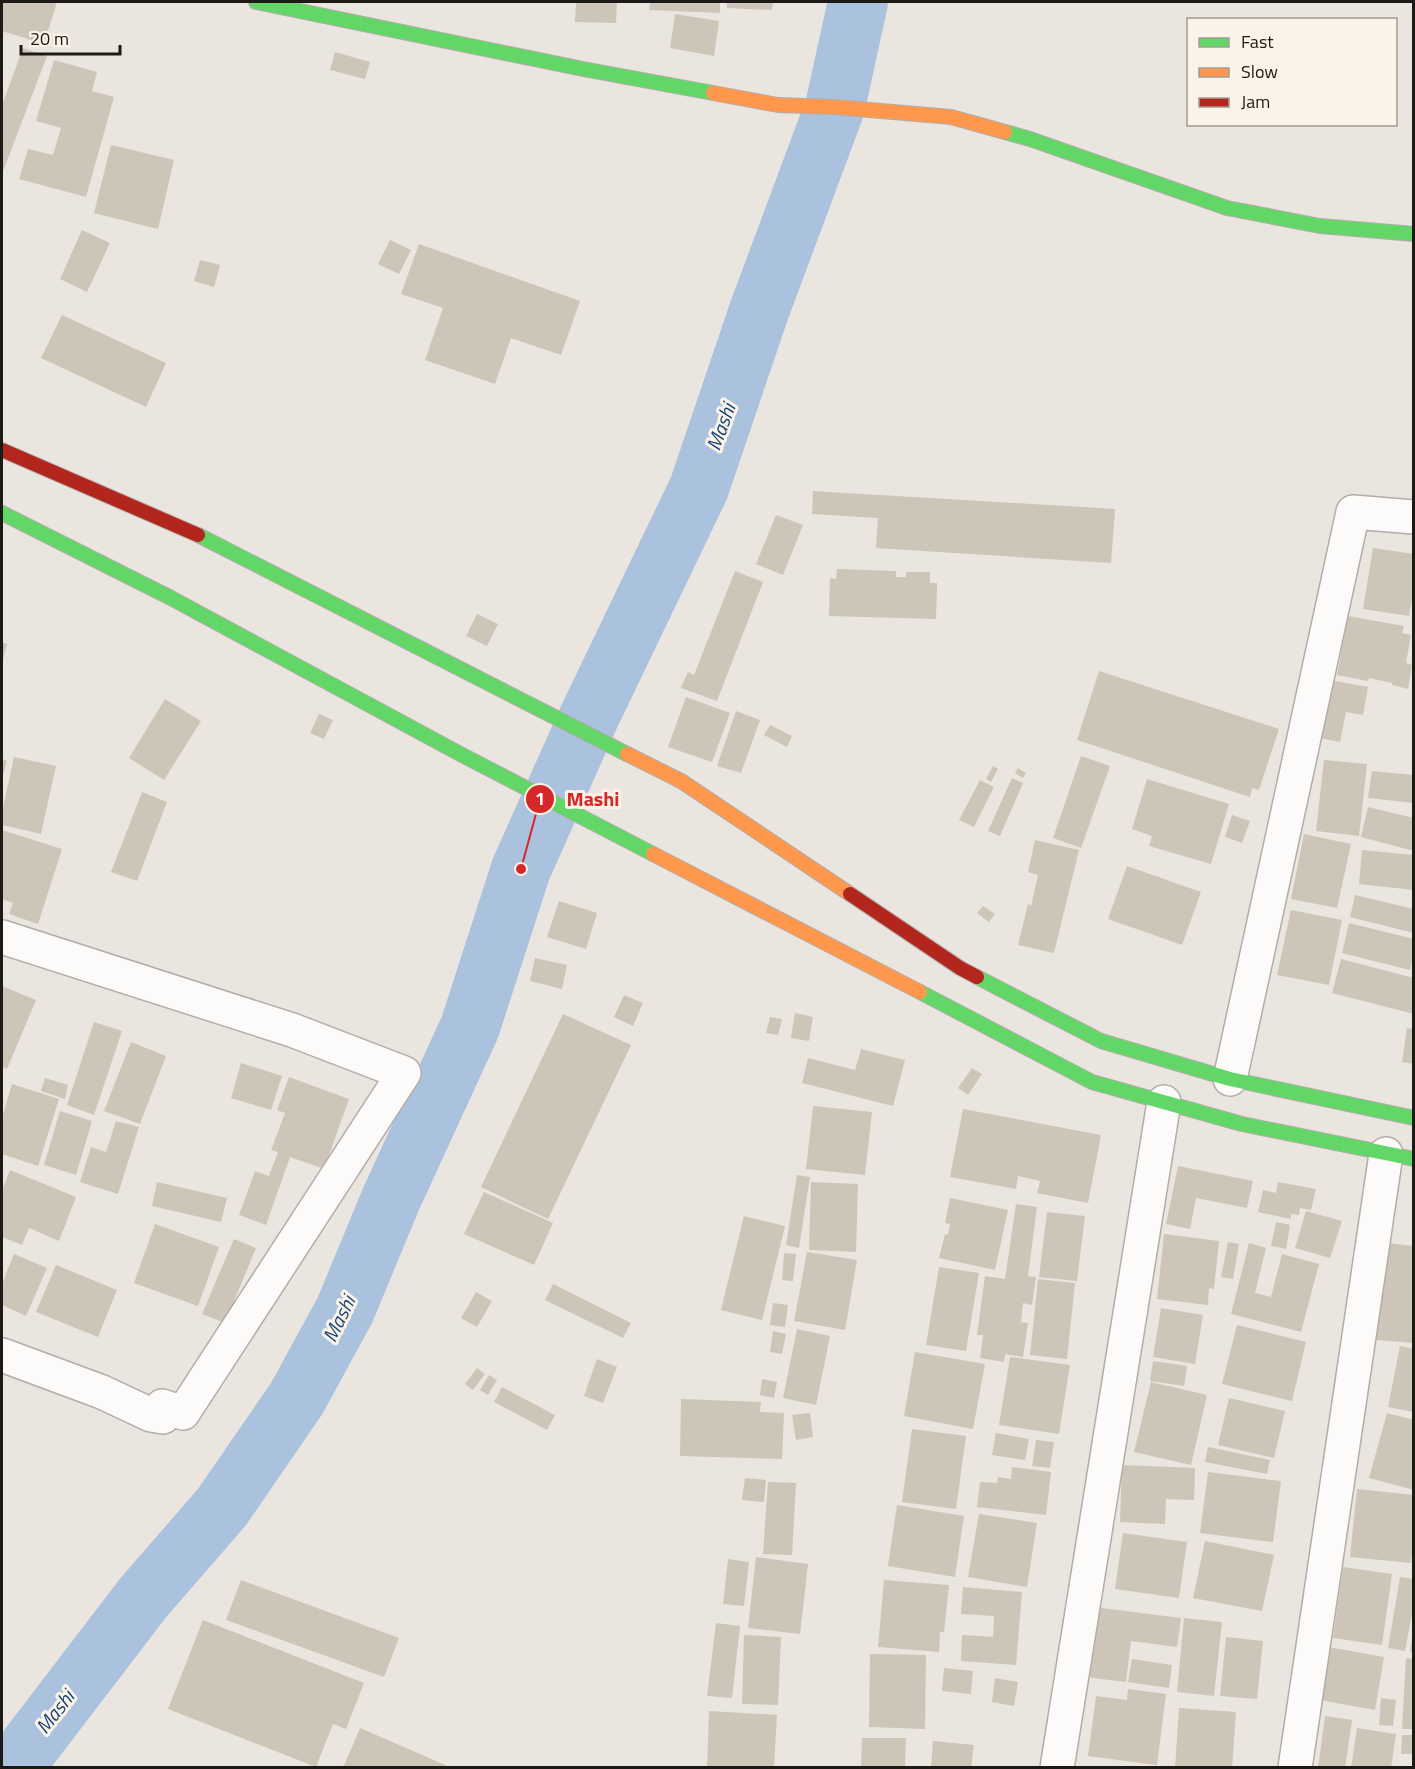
<svg xmlns="http://www.w3.org/2000/svg" width="1415" height="1769" font-family="'Titillium Web',sans-serif">
  <style>
    .lines { fill: none; stroke-linecap: round; stroke-linejoin: round }
    .river { stroke: #abc2df; stroke-width: 60 }
    .building { fill: #cec5b9 }
    .street-casing { stroke: #b1ada9; stroke-width: 36 }
    .fast-casing { stroke: #b1ada9; stroke-width: 16 }
    .slow-casing { stroke: #b1ada9; stroke-width: 16 }
    .jam-casing { stroke: #b1ada9; stroke-width: 16 }
    .street { stroke: #fcfbfa; stroke-width: 33 }
    .fast { stroke: #63d668; stroke-width: 14 }
    .slow { stroke: #ff974d; stroke-width: 14 }
    .jam { stroke: #b3261e; stroke-width: 14 }
    .labels { text-anchor: middle; stroke-width: 6; stroke-linejoin: round; paint-order: stroke }
    .water-label { font-size: 20px; font-style: italic; fill: #13447a; stroke: #fbf3e7 }
    .leader { fill: none; stroke: #d62828; stroke-width: 2 }
    .callout-dot { fill: #d62828; stroke: #fbf3e7; stroke-width: 2 }
    .mark-label { font-size: 18px; text-anchor: middle; font-weight: bold; fill: #fff }
    .callout-label { font-size: 20px; text-anchor: middle; font-weight: bold; fill: #d62828; stroke: #fbf3e7; stroke-width: 6; stroke-linejoin: round; paint-order: stroke }
  </style>
  <rect width="100%" height="100%" fill="#eae5de"/>
  <g class="lines">
    <!-- river -->
    <path class="river" d="M13,1768L143,1598L222,1507L297,1398L345,1310L391,1199L470,1027L521,869L589,717L699,488L759,311L835,107L858,2"/>
  </g>
  <!-- building -->
  <path class="building" d="M2,2H57L44,44L2,31Z
    M576,2H617L616,23L575,22Z
    M650,2H720V13L649,10Z
    M727,2H773L772,10L727,8Z
    M675,14L719,21L714,56L670,48Z
    M23,48L47,56L2,174V105Z
    M335,52L370,62L365,79L330,70Z
    M54,60L97,72L92,91L114,97L86,197L19,179L28,149L53,155L61,128L36,121Z
    M111,145L174,160L158,229L94,213Z
    M82,230L110,243L87,292L60,279Z
    M390,240L411,250L399,274L378,264Z
    M419,244L580,301L561,355L511,338L495,384L425,360L443,308L401,294Z
    M200,260L220,265L214,287L194,281Z
    M62,315L166,363L146,407L41,358Z
    M813,491L1115,509L1111,563L876,548L878,518L812,514Z
    M776,515L803,525L783,575L756,564Z
    M1373,548L1414,554V588L1409,616L1363,609Z
    M837,569L896,571V577H906V572H930V583H937L936,619L829,616L830,578L836,579Z
    M735,571L763,582L717,701L681,688L688,672L694,675Z
    M477,614L498,624L487,646L466,636Z
    M1348,616L1404,626L1402,633L1411,635L1406,663L1412,665L1408,689L1392,685V683L1369,678L1368,681L1337,675Z
    M2,642L7,644L2,664Z
    M1099,671L1279,729L1259,790L1252,788L1250,797L1077,740Z
    M1330,680L1368,687L1363,715L1346,712L1340,742L1320,738Z
    M686,697L730,713L712,762L668,747Z
    M165,699L201,721L164,780L129,758Z
    M736,711L760,720L741,773L717,766Z
    M319,714L333,720L324,739L310,733Z
    M770,725L792,736L787,747L764,735Z
    M1081,756L1110,766L1081,848L1053,838Z
    M14,757L56,766L41,834L2,825V812Z
    M2,759L7,761L2,778Z
    M1324,760L1367,764L1359,836L1316,831Z
    M993,766L998,769L991,782L986,779Z
    M1018,768L1026,773L1023,778L1015,773Z
    M1372,771L1414,775V803L1368,798Z
    M1012,778L1023,783L1000,836L988,831Z
    M1147,779L1229,804L1211,864L1149,846L1152,836L1132,829Z
    M980,780L994,787L974,827L959,820Z
    M142,792L167,802L137,881L111,872Z
    M1368,807L1414,818V851L1361,837Z
    M1232,815L1250,821L1242,843L1225,837Z
    M2,830L62,849L38,924L9,914L13,903L2,899Z
    M1304,834L1351,844L1337,908L1291,899Z
    M1035,840L1079,850L1054,953L1018,945L1028,904L1031,906L1038,875L1028,872Z
    M1362,850L1414,855V890L1359,884Z
    M1127,866L1201,892L1182,945L1108,919Z
    M1355,895L1414,909V933L1350,917Z
    M559,901L597,913L586,949L547,937Z
    M983,906L995,914L989,922L977,913Z
    M1291,910L1342,920L1329,985L1277,975Z
    M1349,923L1414,939V955L1410,970L1342,953Z
    M535,958L567,965L562,989L530,981Z
    M1341,959L1414,978V1014L1332,993Z
    M2,986L36,1000L7,1069L2,1067Z
    M624,995L643,1003L633,1026L614,1017Z
    M795,1013L813,1017L809,1041L791,1038Z
    M563,1014L631,1045L548,1219L481,1187Z
    M770,1017L782,1019L778,1035L766,1033Z
    M94,1022L122,1031L94,1115L67,1105Z
    M1407,1028L1414,1029V1064L1402,1062Z
    M131,1042L166,1056L140,1124L104,1111Z
    M861,1049L905,1060L893,1106L802,1083L808,1058L855,1070Z
    M241,1063L282,1076L271,1110L231,1098Z
    M972,1068L982,1074L968,1095L958,1088Z
    M289,1077L349,1099L324,1169L290,1157L266,1225L239,1215L255,1171L269,1176L278,1152L271,1150L285,1113L277,1110Z
    M45,1078L68,1085L65,1099L41,1091Z
    M12,1084L59,1099L38,1166L2,1154V1118Z
    M813,1106L872,1112L865,1175L806,1169Z
    M963,1109L1101,1135L1088,1203L1037,1193L1040,1181L1018,1176L1016,1189L950,1177Z
    M60,1111L92,1121L76,1175L44,1165Z
    M116,1121L139,1127L118,1194L80,1182L91,1147L106,1152Z
    M1178,1166L1253,1181L1247,1208L1196,1198L1190,1229L1166,1224Z
    M10,1170L76,1197L59,1241L29,1228L22,1245L2,1237V1191Z
    M797,1175L810,1177L799,1248L786,1245Z
    M157,1182L227,1198L221,1222L152,1206Z
    M811,1182L858,1184L856,1252L809,1250Z
    M1278,1182L1316,1189L1311,1210L1300,1208L1299,1215L1291,1214V1219L1258,1212L1263,1190L1276,1193Z
    M484,1192L553,1223L534,1265L464,1234Z
    M950,1198L1008,1210L995,1270L939,1258L945,1234L948,1235L950,1224L945,1223Z
    M1016,1204L1037,1207L1028,1276L1036,1277L1032,1305L1023,1303L1021,1322L1028,1323L1023,1357L1005,1354L1004,1362L980,1358L983,1335H977L985,1276L1005,1279Z
    M1306,1211L1342,1221L1330,1258L1295,1248Z
    M1047,1212L1085,1216L1077,1281L1039,1277Z
    M744,1216L785,1226L762,1320L721,1310Z
    M1276,1222L1290,1225L1286,1249L1271,1246Z
    M155,1224L219,1247L198,1306L134,1283Z
    M1164,1234L1219,1241L1214,1289L1209,1288L1208,1305L1157,1299Z
    M234,1239L256,1248L225,1323L202,1314Z
    M1228,1242L1239,1244L1233,1279L1221,1277Z
    M1249,1243L1266,1248L1255,1293L1271,1297L1282,1254L1319,1264L1301,1332L1231,1314Z
    M1386,1243L1414,1246V1343L1376,1340Z
    M807,1252L857,1260L845,1330L794,1321Z
    M784,1253L796,1254L793,1281L782,1280Z
    M14,1254L47,1268L26,1316L2,1305V1284Z
    M56,1265L117,1290L98,1337L36,1312Z
    M939,1267L979,1273L966,1351L926,1345Z
    M1038,1279L1075,1283L1067,1359L1030,1355Z
    M553,1284L631,1323L623,1338L545,1300Z
    M476,1292L492,1301L477,1327L461,1318Z
    M773,1303L788,1305L785,1327L770,1325Z
    M1161,1308L1203,1315L1195,1364L1153,1357Z
    M1237,1325L1306,1342L1292,1401L1222,1384Z
    M797,1329L830,1336L816,1405L783,1398Z
    M773,1331L786,1334L782,1354L770,1352Z
    M1400,1346L1414,1349V1412L1388,1407Z
    M915,1352L985,1364L973,1429L904,1416Z
    M1010,1357L1070,1365L1059,1434L999,1425Z
    M597,1359L617,1367L603,1403L584,1396Z
    M1153,1361L1187,1366L1184,1386L1150,1381Z
    M477,1368L485,1374L473,1390L465,1384Z
    M489,1375L497,1380L488,1395L480,1390Z
    M762,1379L777,1382L774,1398L760,1395Z
    M1151,1382L1207,1395L1191,1465L1134,1452Z
    M502,1387L555,1415L547,1430L494,1402Z
    M1229,1398L1285,1411L1274,1458L1218,1445Z
    M681,1399L761,1402L760,1412L784,1413L782,1459L680,1456Z
    M810,1413L813,1437L796,1440L792,1415Z
    M1387,1413L1414,1420V1490L1369,1478Z
    M912,1429L966,1436L956,1509L902,1502Z
    M996,1433L1029,1439L1025,1460L992,1455Z
    M1036,1440L1054,1442L1050,1468L1032,1466Z
    M1208,1447L1270,1460L1267,1474L1205,1462Z
    M1122,1465L1195,1468L1194,1500L1166,1499L1165,1524L1120,1522Z
    M1012,1467L1051,1472L1046,1515L977,1507L980,1482L997,1483L998,1477L1011,1479Z
    M1208,1472L1281,1481L1273,1542L1200,1533Z
    M745,1478L766,1480L764,1502L742,1500Z
    M768,1482L796,1483L792,1555L763,1554Z
    M1357,1489L1414,1495V1535L1411,1563L1350,1557Z
    M897,1505L964,1516L955,1577L888,1566Z
    M979,1514L1037,1523L1027,1587L968,1577Z
    M1123,1533L1187,1542L1179,1598L1115,1589Z
    M1205,1541L1274,1555L1262,1611L1193,1598Z
    M756,1557L808,1564L800,1634L748,1628Z
    M728,1559L749,1562L744,1606L723,1604Z
    M1343,1567L1392,1574L1382,1645L1333,1638Z
    M1400,1577L1414,1579V1603L1405,1651L1388,1648Z
    M241,1580L399,1638L384,1677L226,1620Z
    M884,1580L949,1585L944,1632H940L939,1652L878,1647Z
    M963,1587L1022,1592L1016,1665L961,1661L962,1635L993,1637L994,1616L961,1614Z
    M1094,1607L1181,1618L1177,1647L1131,1641L1126,1682L1085,1677Z
    M1184,1618L1222,1622L1214,1696L1177,1692Z
    M203,1620L364,1683L346,1729L333,1724L316,1767L168,1709Z
    M716,1623L740,1626L732,1698L707,1696Z
    M744,1635L781,1637L778,1705L742,1704Z
    M1226,1637L1263,1641L1257,1699L1220,1696Z
    M1412,1637H1414V1653L1410,1652Z
    M1329,1647L1384,1657L1375,1710L1320,1700Z
    M870,1654L926,1655L925,1729L869,1727Z
    M1406,1658L1414,1659V1729H1402Z
    M1132,1659L1172,1665L1169,1688L1128,1682Z
    M944,1668L973,1671L971,1694L942,1691Z
    M995,1678L1018,1682L1014,1706L992,1702Z
    M1128,1689L1166,1694L1157,1765L1088,1756L1096,1696L1127,1700Z
    M1381,1698L1396,1700L1393,1726L1379,1725Z
    M1179,1708L1236,1712L1232,1768H1175Z
    M709,1711L777,1715L774,1768H707Z
    M1325,1716L1352,1720L1345,1768H1318Z
    M360,1728L452,1768H343Z
    M1357,1728L1396,1734L1391,1768H1351Z
    M1402,1735H1414V1754H1401Z
    M862,1738H906L905,1768H861Z
    M933,1741L974,1745L971,1768H931Z"/>
  <g class="lines">
    <defs>
      <path id="street" d="M2,937L292,1030L404,1073L183,1413L162,1406L163,1417L151,1415L102,1392L2,1355
        M1230,1079L1353,512L1414,517
        M1057,1768L1164,1102
        M1295,1768L1386,1154"/>
      <path id="fast" d="M256,2L583,69L713,93
        M1005,132L1030,139L1227,208L1320,226L1414,234
        M2,513L171,598L464,756L653,854
        M198,535L627,754
        M977,977L1101,1041L1230,1079L1414,1118
        M920,992L1092,1082L1242,1124L1414,1159"/>
      <path id="slow" d="M713,93L778,105L835,107L951,117L1005,132
        M627,754L681,781L850,894
        M653,854L920,992"/>
      <path id="jam" d="M2,450L198,535
        M850,894L960,968L977,977"/>
    </defs>
    <!-- street casing -->
    <use href="#street" class="street-casing"/>
    <!-- fast casing -->
    <use href="#fast" class="fast-casing"/>
    <!-- slow casing -->
    <use href="#slow" class="slow-casing"/>
    <!-- jam casing -->
    <use href="#jam" class="jam-casing"/>
    <!-- street -->
    <use href="#street" class="street"/>
    <!-- fast -->
    <use href="#fast" class="fast"/>
    <!-- slow -->
    <use href="#slow" class="slow"/>
    <!-- jam -->
    <use href="#jam" class="jam"/>
  </g>
  <g class="labels">
    <!-- water labels -->
    <g class="water-label">
      <text transform="translate(721 427) rotate(-70)" y="7">Mashi</text>
      <text transform="translate(339 1319) rotate(-64)" y="7">Mashi</text>
      <text transform="translate(55 1712) rotate(-52)" y="7">Mashi</text>
    </g>
  </g>
  <!-- callouts -->
  <path class="leader" d="M521 869L540 799"/>
  <g class="callout-dot">
    <circle cx="521" cy="869" r="6"/>
    <circle cx="540" cy="799" r="15"/>
  </g>
  <g class="mark-label">
    <text x="540" y="805">1</text>
  </g>
  <g class="callout-label">
    <text x="593" y="806">Mashi</text>
  </g>
  <!-- border -->
  <rect width="1415" height="1769" fill="none" stroke="#1d1a16" stroke-width="6"/>
  <!-- legend -->
  <rect x="1187" y="18" width="210" height="108" fill="#fbf3e7" stroke="#a29c93" stroke-width="1.5"/>
  <rect x="1199" y="38" width="30" height="9" fill="#63d668" stroke="#a29c93" stroke-width="1.5"/>
  <text x="1241" y="48" font-size="18" fill="#1d1a16">Fast</text>
  <rect x="1199" y="68" width="30" height="9" fill="#ff974d" stroke="#a29c93" stroke-width="1.5"/>
  <text x="1241" y="78" font-size="18" fill="#1d1a16">Slow</text>
  <rect x="1199" y="98" width="30" height="9" fill="#b3261e" stroke="#a29c93" stroke-width="1.5"/>
  <text x="1241" y="108" font-size="18" fill="#1d1a16">Jam</text>
  <!-- scale -->
  <path d="M21 45v9h99v-9" fill="none" stroke="#1d1a16" stroke-width="3"/>
  <text x="30" y="45" font-size="18" fill="#1d1a16" stroke="#fbf3e7" stroke-width="4.5" paint-order="stroke">20 m</text>
</svg>
